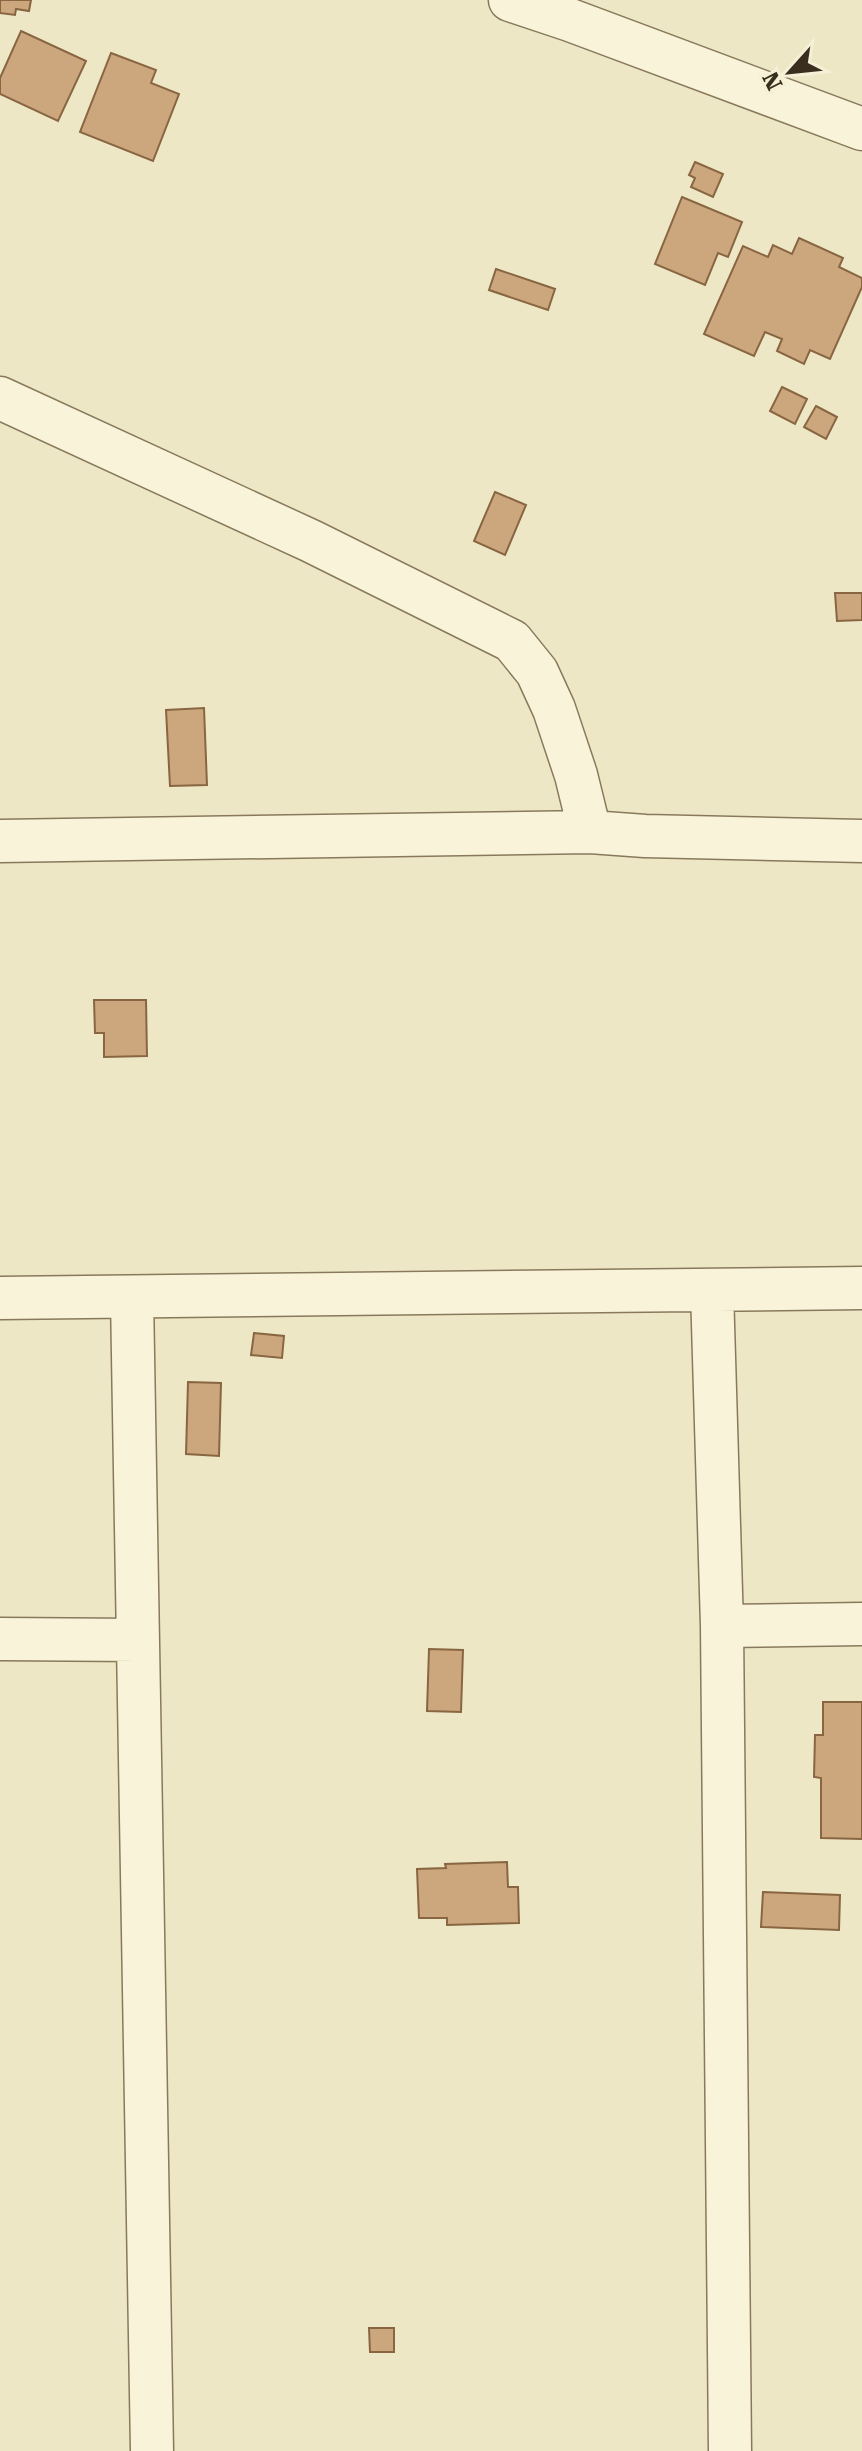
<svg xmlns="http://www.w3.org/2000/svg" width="862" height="2451" viewBox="0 0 862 2451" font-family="'Roboto Serif',serif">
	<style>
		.building { fill: #cca67c; stroke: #886642; stroke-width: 2 }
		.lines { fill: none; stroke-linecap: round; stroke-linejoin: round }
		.street-casing { stroke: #89795c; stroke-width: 45 }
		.street { stroke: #f9f3d9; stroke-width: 42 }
	</style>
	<rect width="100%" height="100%" fill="#eee7c6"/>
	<!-- building -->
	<path class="building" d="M0,0H31L29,11L16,9L15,15L0,13Z
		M21,31L86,61L58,121L0,94V78Z
		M111,53L156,70L151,83L179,94L153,161L80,132Z
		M695,162L723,174L713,197L691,187L695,178L689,175Z
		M682,197L742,222L728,257L718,253L705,285L655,264Z
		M799,238L843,258L839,267L862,278V287L830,359L810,350L804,364L777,351L782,339L765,332L754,356L704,334L743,246L768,257L773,245L792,254Z
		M496,269L555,289L548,310L489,290Z
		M782,387L807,399L795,424L770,411Z
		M816,406L837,417L826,439L804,427Z
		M495,492L526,505L505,555L474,541Z
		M835,593H862V620L837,621Z
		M204,708L207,785L170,786L166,710Z
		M94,1000H146L147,1056L104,1057V1033H95Z
		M254,1333L284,1336L282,1358L251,1355Z
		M188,1382L221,1383L219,1456L186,1454Z
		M429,1649L463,1650L461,1712L427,1711Z
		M823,1702H862V1839L821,1838V1778L814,1777L815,1735H823Z
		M507,1862L508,1887H518L519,1923L447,1925V1918H419L417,1869L446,1868L445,1864Z
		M763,1892L840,1895L839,1930L761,1927Z
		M369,2328H394V2352H370Z"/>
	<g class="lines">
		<!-- street casing -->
		<g class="street-casing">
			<path id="street" d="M510,0L570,20L862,129
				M0,398L311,541L512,641L537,672L554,709L576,775L590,832
				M0,841L590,832L645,836L862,841
				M712,1290L722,1626L730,2451
				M132,1297L152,2451
				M0,1298L862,1288
				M722,1626L862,1624
				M0,1639L138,1640"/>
		</g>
		<!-- street -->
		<use href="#street" class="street"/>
	</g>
	<!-- north arrow -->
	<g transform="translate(790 72) rotate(243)" stroke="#f5f0d6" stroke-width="6" paint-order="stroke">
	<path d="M0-6L14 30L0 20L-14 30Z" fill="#3a2f1f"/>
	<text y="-12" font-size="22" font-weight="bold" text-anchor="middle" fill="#3a2f1f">N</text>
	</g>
</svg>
